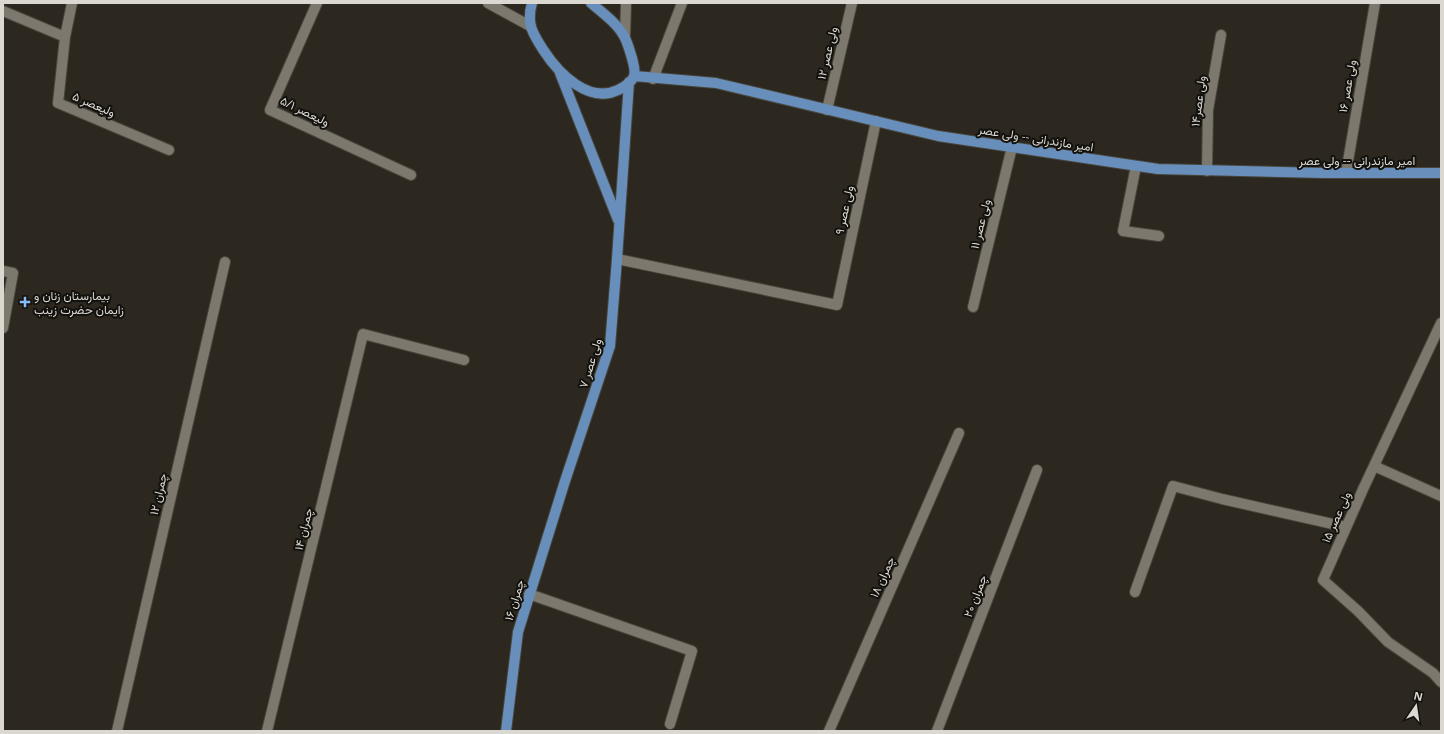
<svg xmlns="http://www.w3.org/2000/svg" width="1444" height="734" viewBox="0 0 1444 734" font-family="'Open Sans',Vazirmatn,sans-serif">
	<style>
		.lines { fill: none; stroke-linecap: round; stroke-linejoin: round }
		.minor-casing { stroke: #48453d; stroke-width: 12 }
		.major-casing { stroke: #48453d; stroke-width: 12 }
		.minor { stroke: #7d786d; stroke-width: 10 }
		.major { stroke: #688fbc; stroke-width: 10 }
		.poi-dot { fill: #87bbfb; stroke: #13110d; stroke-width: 1.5 }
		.labels { text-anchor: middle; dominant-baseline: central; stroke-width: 4; stroke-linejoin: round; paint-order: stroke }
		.street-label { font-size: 12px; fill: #dbd8d2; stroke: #13110d }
		.poi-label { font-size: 12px; fill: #dbd8d2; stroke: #13110d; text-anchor: start }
	</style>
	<rect width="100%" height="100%" fill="#2c281f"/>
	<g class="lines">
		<!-- minor casing -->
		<g class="minor-casing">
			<path id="minor" d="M72,3L65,37L58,103L169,150
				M317,3L270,110L411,175
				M488,3L530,26
				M3,11L65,37
				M625,37L626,3
				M653,79L682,3
				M827,110L852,3
				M1136,166L1123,231L1159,236
				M1207,171L1208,110L1221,35
				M1346,173L1375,3
				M617,259L837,305L876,121
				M3,271L13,273L3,328
				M973,307L1012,147
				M1441,323L1364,487L1323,580L1358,611L1388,642L1433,673L1441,682
				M1374,466L1441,496
				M1135,592L1173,486L1222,499L1346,527
				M529,594L692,651L670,724
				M117,731L225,262
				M267,731L363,334L464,360
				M829,731L959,433
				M937,731L1037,470"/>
		</g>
		<!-- major casing -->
		<g class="major-casing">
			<path id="major" d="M532,3C526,24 533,34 544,51C559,74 589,104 618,90C623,88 632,82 634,76C636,71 633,63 632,58C630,52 628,44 625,38C618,24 603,13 591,3
				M560,73L618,220
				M634,76L716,83L938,136L1158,169L1324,173H1441
				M506,731L518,632L565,481L610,346L617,259L629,82"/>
		</g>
		<!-- minor -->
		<use href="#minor" class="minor"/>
		<!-- major -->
		<use href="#major" class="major"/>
	</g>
	<!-- markers -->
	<path class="poi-dot" d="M23 296h4v4h4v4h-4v4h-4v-4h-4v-4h4z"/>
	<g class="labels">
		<!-- street labels -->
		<g class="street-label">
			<text transform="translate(827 53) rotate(-77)">ولی عصر ۱۲</text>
			<text transform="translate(1347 86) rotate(-80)">ولی عصر ۱۶</text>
			<text transform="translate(1198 101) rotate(-83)">ولی عصر۱۴</text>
			<text transform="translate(94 104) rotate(23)">ولیعصر ۵</text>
			<text transform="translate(305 111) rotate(26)">ولیعصر ۵/۱</text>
			<text transform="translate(1036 138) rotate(9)">امیر مازندرانی -- ولی عصر</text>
			<text x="1357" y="160">امیر مازندرانی -- ولی عصر</text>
			<text transform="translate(844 210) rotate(-78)">ولی عصر ۹</text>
			<text transform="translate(980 224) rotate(-76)">ولی عصر ۱۱</text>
			<text transform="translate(590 363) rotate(-73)">ولی عصر ۷</text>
			<text transform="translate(158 494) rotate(-77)">چمران ۱۲</text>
			<text transform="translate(1336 517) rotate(-66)">ولی عصر ۱۵</text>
			<text transform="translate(303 529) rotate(-76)">چمران ۱۴</text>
			<text transform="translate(882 577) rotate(-66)">چمران ۱۸</text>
			<text transform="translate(975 596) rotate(-69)">چمران ۲۰</text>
			<text transform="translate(514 600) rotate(-73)">چمران ۱۶</text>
		</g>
		<!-- poi labels -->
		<g class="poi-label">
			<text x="34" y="295">بیمارستان زنان و<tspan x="34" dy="14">زایمان حضرت زینب</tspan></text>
		</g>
	</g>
	<!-- border -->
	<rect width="1444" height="734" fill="none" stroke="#dbd8d2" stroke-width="8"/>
	<!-- north arrow -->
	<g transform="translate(1416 706) rotate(13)" stroke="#13110d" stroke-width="3" paint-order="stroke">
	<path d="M0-3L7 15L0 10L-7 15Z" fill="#dbd8d2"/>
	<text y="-6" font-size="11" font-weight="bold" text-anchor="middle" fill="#dbd8d2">N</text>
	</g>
</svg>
